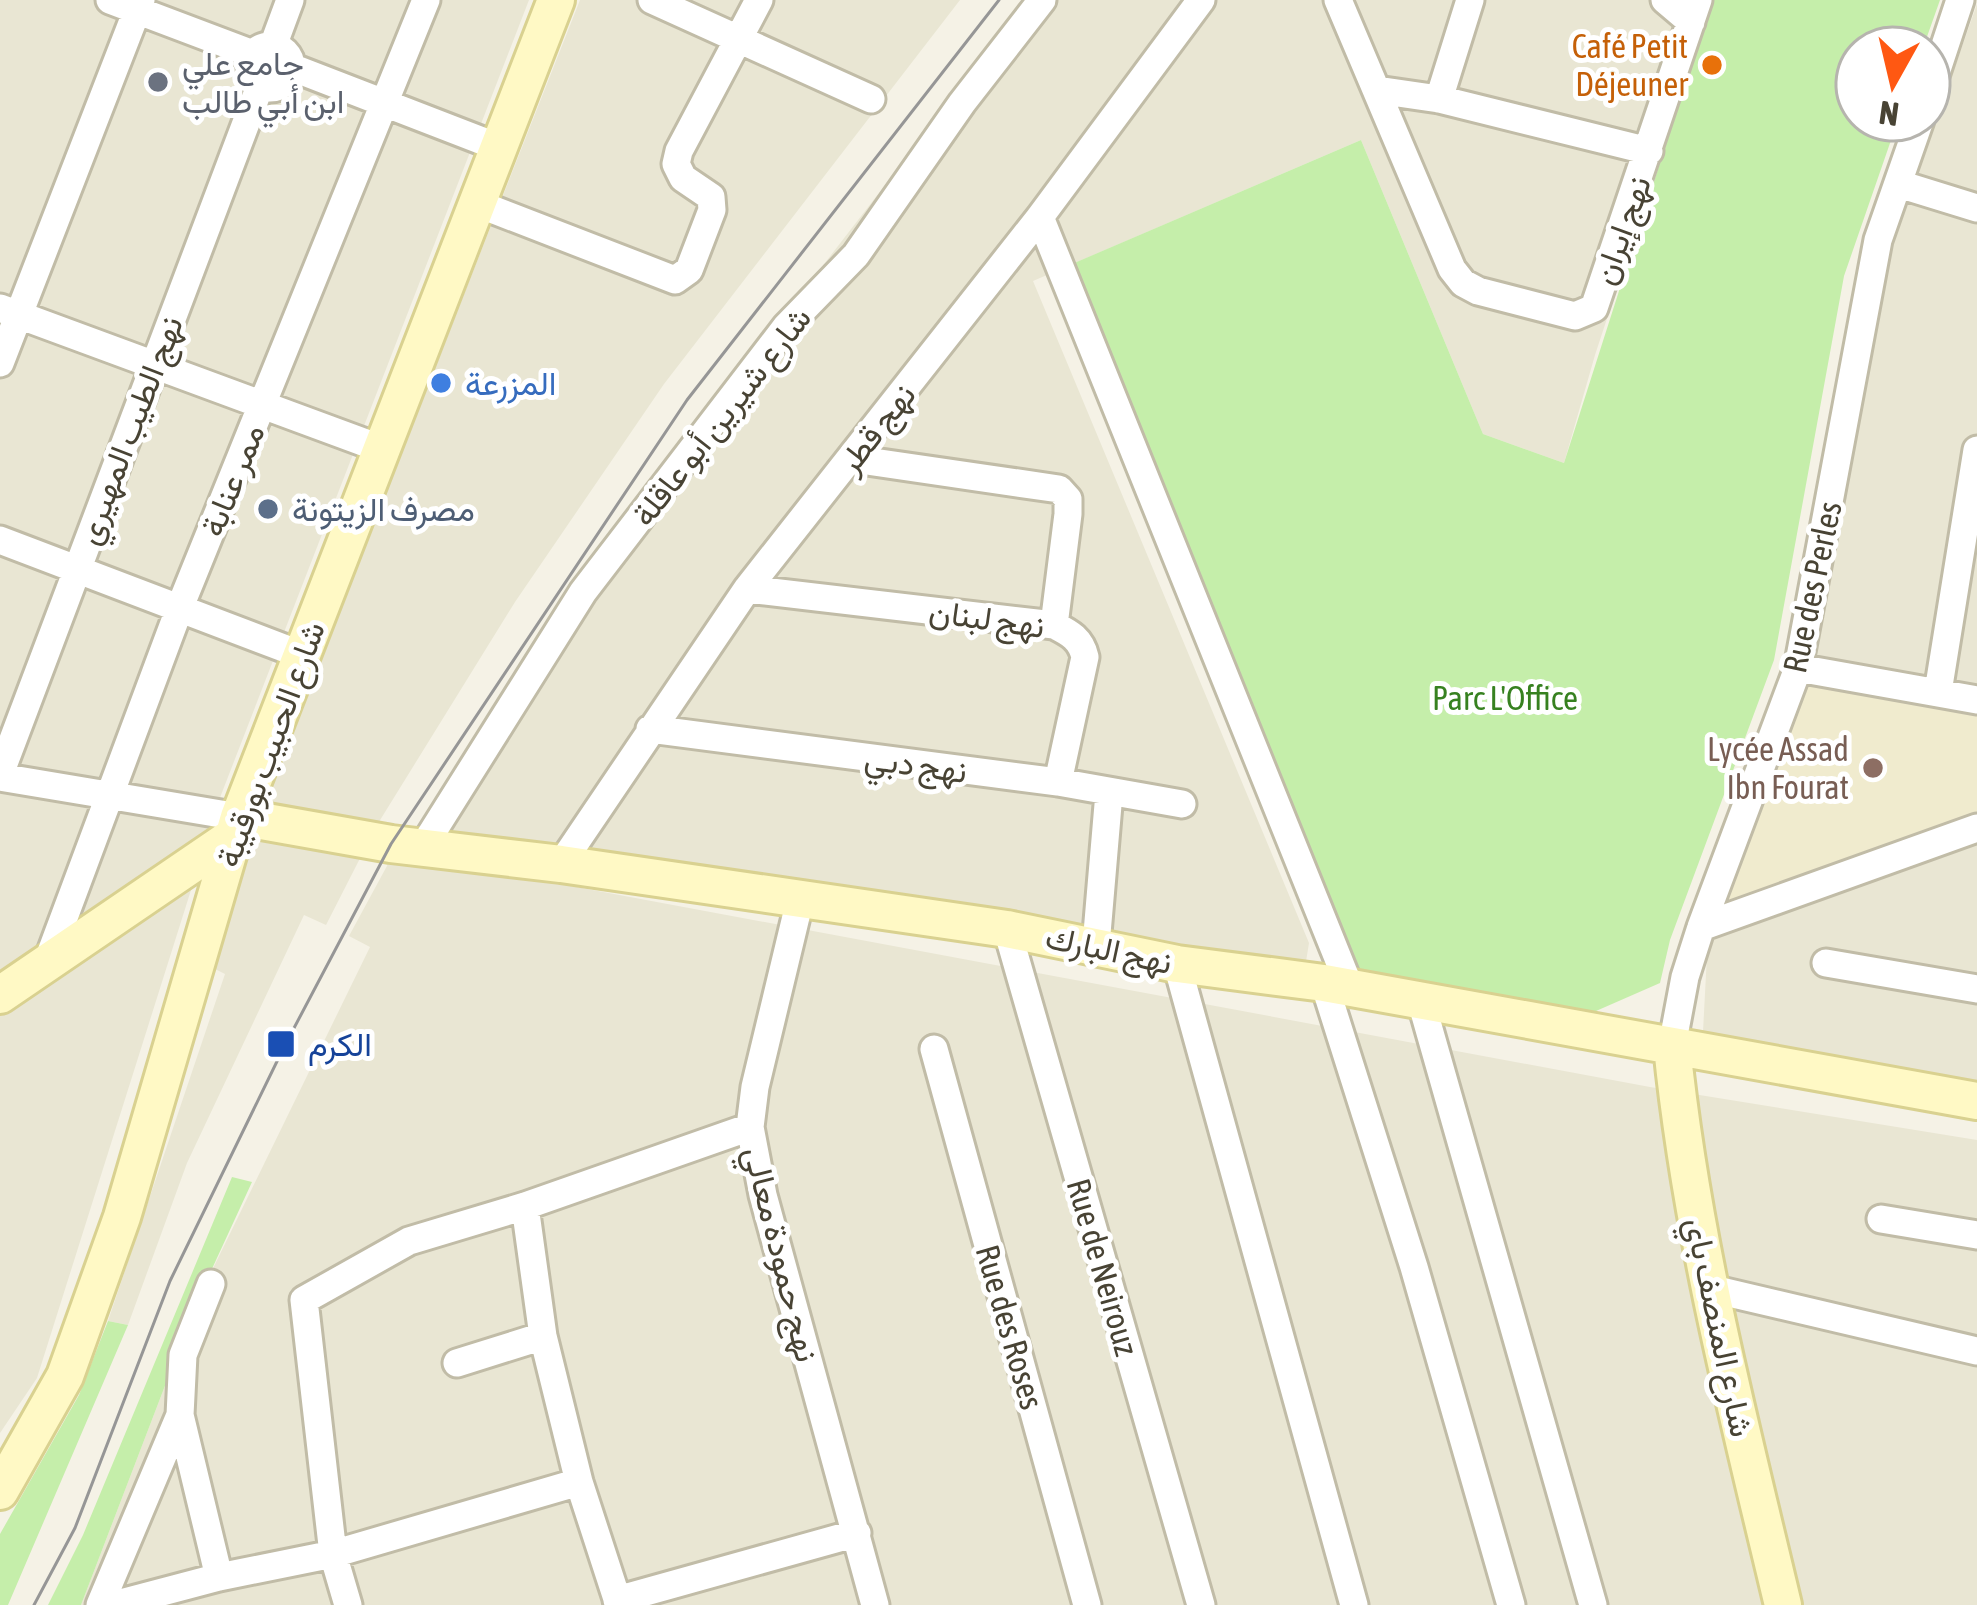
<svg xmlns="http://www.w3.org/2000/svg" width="1977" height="1605" viewBox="0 0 1977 1605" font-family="'Asap Condensed',Vazirmatn,sans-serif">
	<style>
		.residential { fill: #e9e6d3 }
		.education { fill: #f0ebce }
		.green { fill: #c5eeaa }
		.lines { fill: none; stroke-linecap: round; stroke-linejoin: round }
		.street-casing { stroke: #c1bca7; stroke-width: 33 }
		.secondary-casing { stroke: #d9d190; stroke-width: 42 }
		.street { stroke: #fff; stroke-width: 27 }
		.secondary { stroke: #fff9c5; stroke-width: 36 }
		.tram { stroke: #969696; stroke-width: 3 }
		.food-dot { fill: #e8710a; stroke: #fff; stroke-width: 4.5 }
		.worship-dot { fill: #6b7280; stroke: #fff; stroke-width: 4.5 }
		.shop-dot { fill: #3f7fe0; stroke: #fff; stroke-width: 4.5 }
		.service-dot { fill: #5c6f8a; stroke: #fff; stroke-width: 4.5 }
		.education-dot { fill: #8d6e63; stroke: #fff; stroke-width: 4.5 }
		.transit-dot { fill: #1a4fb4; stroke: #fff; stroke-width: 4.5 }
		.labels { text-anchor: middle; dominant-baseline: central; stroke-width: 10; stroke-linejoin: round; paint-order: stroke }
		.food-label { font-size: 33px; fill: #c56008; stroke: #fff; text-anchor: end }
		.worship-label { font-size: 33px; fill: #5b616d; stroke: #fff; text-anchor: start }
		.street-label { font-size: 33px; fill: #484334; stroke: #fff }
		.shop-label { font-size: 33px; fill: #366cbe; stroke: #fff; text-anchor: start }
		.service-label { font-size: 33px; fill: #4e5e75; stroke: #fff; text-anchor: start }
		.park-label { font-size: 33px; fill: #378120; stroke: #fff }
		.education-label { font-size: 33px; fill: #785e54; stroke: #fff; text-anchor: end }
		.transit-label { font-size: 33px; fill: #164399; stroke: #fff; text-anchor: start }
	</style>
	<rect width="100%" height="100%" fill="#f5f2e6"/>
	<!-- residential -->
	<path class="residential" d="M0,0H529L221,795L37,1378L0,1433Z
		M580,0H960L664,384L515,602L377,825L326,925L304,915L187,1163L128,1325L108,1321L225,974L209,966L249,840Z
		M1028,0H1712L1595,355L1564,463L1483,434L1361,140L1033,281L1309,943L1304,974L423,828L709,413Z
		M1977,4V1104L1702,1051L1707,955L1798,682L1878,286Z
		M394,853L1650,1087L1977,1140V1605H81L199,1297L370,947L349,936Z"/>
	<!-- education -->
	<path class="education" d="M1798,682L1977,714V821L1720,916Z"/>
	<!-- green -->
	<path class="green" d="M1712,0H1940L1923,48H1857V120H1898L1844,276L1774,660L1670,940L1660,983L1580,1018L1360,978L1065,267L1361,140L1483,434L1564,463Z
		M232,1177L252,1182L199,1297L81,1605H48L83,1535Z
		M108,1321L128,1325L8,1605H0V1534L79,1395Z"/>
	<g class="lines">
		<!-- street casing -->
		<g class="street-casing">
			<path id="street" d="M110,0L253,54
				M652,0L871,99
				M1338,0L1452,269L1463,283L1478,291L1575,316L1594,308L1698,0
				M1665,0L1691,22
				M249 67a21 21 0 1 1 42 0a21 21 0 1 1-42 0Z
				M273,46L290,0
				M291,67L498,147
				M1377,90L1439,99L1649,151
				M1929,94L1960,0
				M1439,99L1470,0
				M1899,184L1977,208
				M476,203L675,280L689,270L712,210L711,197L683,178L676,164L679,151L759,0
				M1040,217L1350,988
				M0,308L382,449
				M0,363L141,0
				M853,459L1059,489L1068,499V514L1054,625
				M0,540L302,655
				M747,589L1054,625C1070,633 1081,639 1085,657L1058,782
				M1798,668L1977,700
				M1938,692L1977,450
				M650,729L1058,782L1182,804
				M0,774L260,86
				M0,777L239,817
				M423,847L583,592L786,327L856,255L962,103L1042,0
				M561,864L747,589L1040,217L1201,0
				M800,900L755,1087L750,1127L763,1195L875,1605
				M1701,927L1977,828
				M1007,929L1201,1605
				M1096,945L1109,793
				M47,963L180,607L426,0
				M1826,963L1977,989
				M1177,964L1354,1605
				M1324,983L1414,1267L1511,1605
				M1421,1001L1593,1605
				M1672,1046L1685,977L1701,927L1798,668L1878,240L1920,120
				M934,1049L1087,1605
				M525,1206L543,1336L579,1482L619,1605
				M1881,1219L1977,1235
				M1708,1288L1977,1351
				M457,1363L543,1336
				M180,1415L219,1577
				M617,1600L857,1533
				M100,1605L180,1415L183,1355L211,1284
				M113,1605L219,1577L333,1554L304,1300L409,1241L525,1206L750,1127
				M348,1605L333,1554L579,1482"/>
		</g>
		<!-- secondary casing -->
		<g class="secondary-casing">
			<path id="secondary" d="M239,817L391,844L561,864L1007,929L1177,964L1324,983L1977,1101
				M0,995L232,837
				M1672,1046C1691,1236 1739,1420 1783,1605
				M0,1491L65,1376L122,1217L239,817L556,0"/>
		</g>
		<!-- street -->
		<use href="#street" class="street"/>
		<!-- secondary -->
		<use href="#secondary" class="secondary"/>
		<!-- tram -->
		<path class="tram" d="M34,1605L75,1528L170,1281L284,1047L391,844L687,400L999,0"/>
	</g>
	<!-- markers -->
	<circle class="food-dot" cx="1712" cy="65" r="12"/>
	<circle class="worship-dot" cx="158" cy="82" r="12"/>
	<circle class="shop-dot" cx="441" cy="383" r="12"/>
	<circle class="service-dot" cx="268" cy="509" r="12"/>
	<circle class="education-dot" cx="1873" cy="768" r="12"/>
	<rect class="transit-dot" x="266" y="1029" width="30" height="30" rx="6"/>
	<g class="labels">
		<!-- food labels -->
		<g class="food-label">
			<text x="1688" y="46">Café Petit<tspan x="1688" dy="38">Déjeuner</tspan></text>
		</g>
		<!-- worship labels -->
		<g class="worship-label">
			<text x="182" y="63">جامع علي<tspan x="182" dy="38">ابن أبي طالب</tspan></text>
		</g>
		<!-- street labels -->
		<g class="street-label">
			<text transform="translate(1621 230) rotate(-70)">نهج إيران</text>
			<text transform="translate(721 416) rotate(-52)">شارع شيرين أبو عاقلة</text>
			<text transform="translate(876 428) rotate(-52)">نهج قطر</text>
			<text transform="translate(129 430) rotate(-69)">نهج الطيب المهيري</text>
			<text transform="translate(232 480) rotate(-68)">ممر عنابة</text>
			<text transform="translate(1812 587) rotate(-78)">Rue des Perles</text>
			<text transform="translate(987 618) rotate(8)">نهج لبنان</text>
			<text transform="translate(270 744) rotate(-70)">شارع الحبيب بورقيبة</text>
			<text transform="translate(916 764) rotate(8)">نهج دبي</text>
			<text transform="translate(1109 949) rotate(12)">نهج البارك</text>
			<text transform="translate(782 1254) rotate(76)">نهج حمودة معالي</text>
			<text transform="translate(1103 1267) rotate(74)">Rue de Neirouz</text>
			<text transform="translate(1010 1327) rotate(74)">Rue des Roses</text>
			<text transform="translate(1720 1327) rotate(78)">شارع المنصف باي</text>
		</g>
		<!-- shop labels -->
		<g class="shop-label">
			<text x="465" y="383">المزرعة</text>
		</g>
		<!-- service labels -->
		<g class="service-label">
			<text x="292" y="509">مصرف الزيتونة</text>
		</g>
		<!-- park labels -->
		<g class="park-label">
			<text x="1505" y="698">Parc L'Office</text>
		</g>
		<!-- education labels -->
		<g class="education-label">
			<text x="1849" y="749">Lycée Assad<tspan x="1849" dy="38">Ibn Fourat</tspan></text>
		</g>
		<!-- transit labels -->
		<g class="transit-label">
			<text x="308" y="1044">الكرم</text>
		</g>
	</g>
	<!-- north arrow -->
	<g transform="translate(1893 84) rotate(188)"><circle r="57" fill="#ffffff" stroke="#b6b4ae" stroke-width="3"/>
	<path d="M0-9L21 45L0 30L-21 45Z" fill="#ff5812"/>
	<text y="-18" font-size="33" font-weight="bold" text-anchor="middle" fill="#484334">N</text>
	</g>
</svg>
